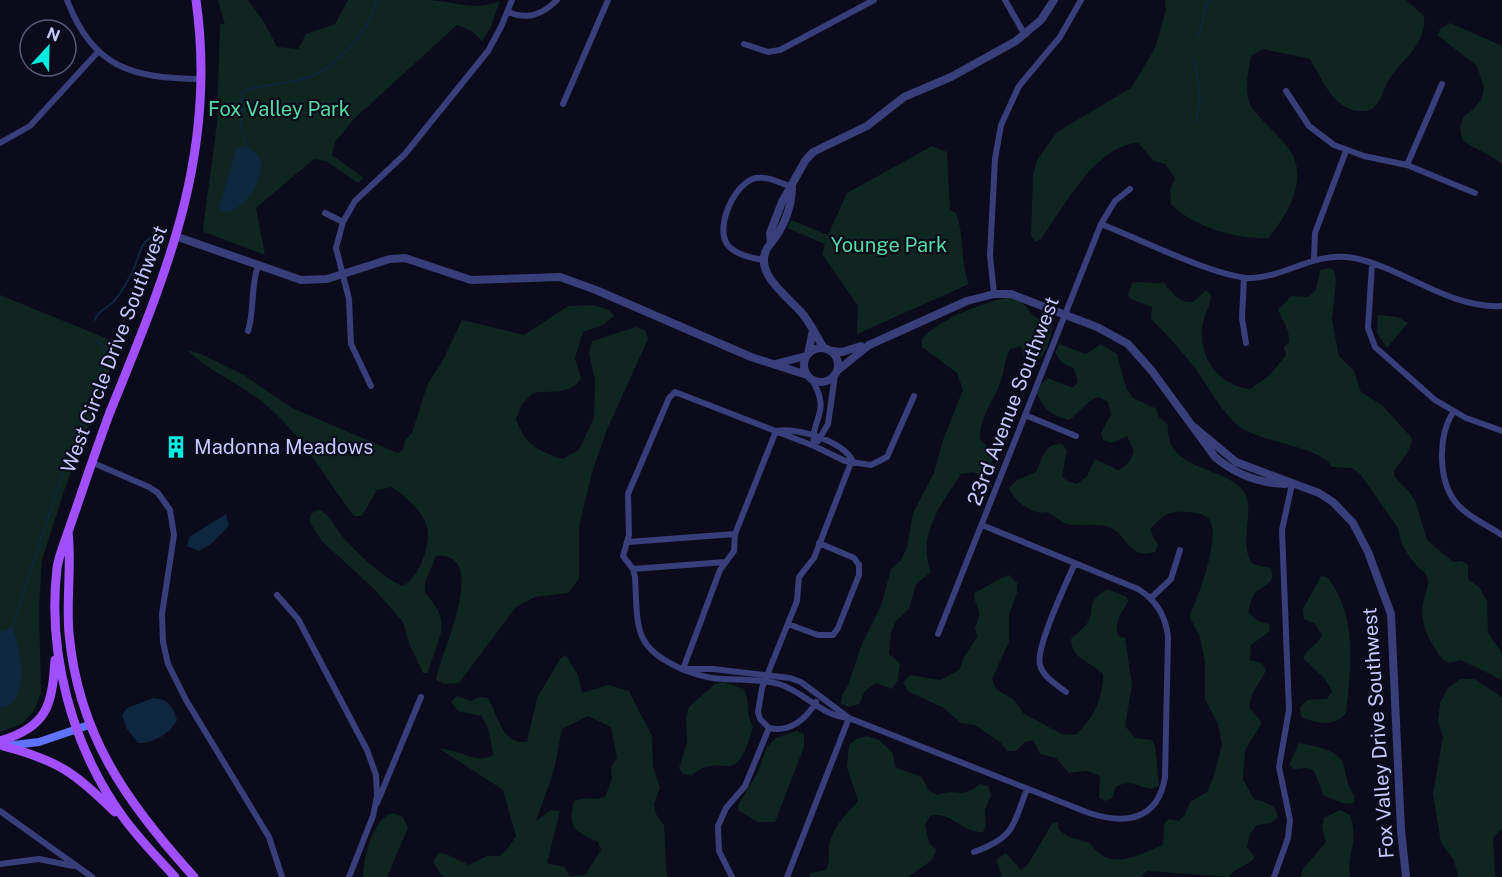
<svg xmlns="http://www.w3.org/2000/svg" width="1502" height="877" viewBox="0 0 1502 877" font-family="'Public Sans',sans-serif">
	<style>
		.green { fill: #0e2520; fill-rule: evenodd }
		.water { fill: #0c273e }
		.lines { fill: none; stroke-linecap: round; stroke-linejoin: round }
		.stream { stroke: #0c273e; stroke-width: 2 }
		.minor { stroke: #373e79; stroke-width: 6 }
		.tertiary { stroke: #373e79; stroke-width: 8 }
		.secondary { stroke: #5f73fc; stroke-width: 8 }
		.primary { stroke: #a14ffc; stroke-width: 9 }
		.labels { text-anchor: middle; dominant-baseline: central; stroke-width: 4.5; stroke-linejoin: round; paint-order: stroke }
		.park-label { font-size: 20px; fill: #55dba5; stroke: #0b0b1b }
		.street-label { font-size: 20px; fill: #c6c8fe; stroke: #0b0b1b }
		.poi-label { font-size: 20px; fill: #c6c8fe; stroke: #0b0b1b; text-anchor: start }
	</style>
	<rect width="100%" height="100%" fill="#0b0b1b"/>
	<!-- green -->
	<path class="green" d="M218,0H248L264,22L277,47L298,49L306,34L335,24L348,0C375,0 402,0 428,0C457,1 471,12 500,1L490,29L482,41L472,31L457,25L355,118L335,142L332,155L364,178L358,183L326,161L314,159L256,208L265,255L204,232L203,229L217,123L220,23L225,25Z
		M1165,0H1406L1424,16C1427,43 1404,58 1390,78C1384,86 1382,100 1375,106C1370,112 1365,111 1358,111C1333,108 1322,79 1310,59L1263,49L1251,56C1249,71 1243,91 1251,106C1256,115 1278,135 1285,144C1312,173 1290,213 1268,238C1238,240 1191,226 1171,204L1170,190L1175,178L1165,164L1154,161L1138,143C1095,145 1064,208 1041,239L1035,242L1031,235L1033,176L1037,160L1057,132L1131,88L1155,48L1166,10Z
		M1450,23L1502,46V175V164C1489,153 1475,150 1462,140L1460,127L1464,116L1474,109L1482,98L1484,88L1477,66L1437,35L1441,28Z
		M932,146L947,152L950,210L956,213C965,236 960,263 969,284L857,334L858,306L822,254L825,244L787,228L791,220L828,235L847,193Z
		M1329,268L1334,270L1336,280L1332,320L1339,356L1354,371L1361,392L1382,405L1412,438C1411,452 1401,460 1394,471L1395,477L1411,494L1416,503L1427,540L1453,562L1462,561L1468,565V579L1480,588L1487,601L1488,633L1502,653V680L1461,660C1446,665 1444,663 1436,650C1428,638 1423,627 1422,611C1421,600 1432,585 1426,575C1424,571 1419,569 1416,565C1407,555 1399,541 1398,528L1360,474L1352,468L1332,467C1320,446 1262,443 1240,427C1221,412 1209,387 1195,368C1181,351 1167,334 1151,319L1152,307L1131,299L1128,295L1132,283C1143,280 1152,285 1163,282C1173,292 1177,303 1193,302L1206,290L1211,294C1211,307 1202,317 1202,330C1200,360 1220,386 1250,389L1270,375L1286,355L1284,347L1289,342L1288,331L1278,310L1291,296L1308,297L1316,290L1320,270Z
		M0,295L120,344L65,488L42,560L39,607L41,693L34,711L22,724L0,732Z
		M1010,297C1023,301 1025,306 1033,315C1039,321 1047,320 1052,329C1049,341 1047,356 1035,362L1024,359L1021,346L1010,349C1004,360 1005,370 1001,381C993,403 980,415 980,439L988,448L993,460L989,470L981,475L973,472L961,474C942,504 916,534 931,572L916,584L909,609L896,621L891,632L889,654L900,663L898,680L892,689L876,683L865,691L859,704L849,707L841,704L842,695L848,685L862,644L881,606L891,569L900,561L907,548L913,513L934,473L943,440L963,390L957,373L922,347V338C948,315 977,305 1010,297Z
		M594,305L609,310L614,316L603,325L583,332L575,358L581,378C572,396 549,390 533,393L522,404L516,419C526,446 536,449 562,459L579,450L594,418L595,380L589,353L592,341L636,327L645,330L648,339L606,432L592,473L579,527V579L568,593L535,597L516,607L459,683L445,684L436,680C439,656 492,551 436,556L425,583V593C455,625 437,637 428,673H423L409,643L403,622L374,589L322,541L309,521L311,514L318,509C331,515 334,527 343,537C359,555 381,576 402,586C419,580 433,541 426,524C420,508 405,497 392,487L377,490L362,516H354C325,478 303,436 266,405C241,384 209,372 187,350L201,354L244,375L292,408L398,453L403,450L405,440L412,433L428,383L442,362L462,320L524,335L568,306Z
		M1378,315L1398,317L1408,323L1387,348L1377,333Z
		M1059,344L1086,354L1101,344L1117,354L1126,388L1133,398L1157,409L1158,416L1168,425C1165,468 1216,466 1239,486C1261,505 1235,541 1253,564L1271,568C1277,587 1260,584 1253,596C1251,600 1250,607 1248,612L1258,621L1269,624L1270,631L1251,645L1250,660L1262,663L1266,671L1252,694L1249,707L1262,723L1245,750L1244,765L1243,779L1254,799C1265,802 1276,804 1278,817L1271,823L1257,825L1250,834L1247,847L1255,857C1248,867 1236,866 1229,877L1147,871L1141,877H1002L996,860L1006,853L1021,870L1027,866L1053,822L1058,823L1059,830L1069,837L1090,843C1110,873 1137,855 1163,845L1164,824L1168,819L1179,821L1185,814L1190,802L1207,792L1214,776L1222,745L1218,724L1205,699V663L1200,637L1189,616C1198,599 1223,532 1208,518C1203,513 1192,512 1186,512C1169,510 1160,517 1150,530L1158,545L1155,552C1130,560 1128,538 1113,529C1100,521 1081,528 1067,524C1061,522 1053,515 1047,512C1033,516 1015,502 1009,488L1017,480L1036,472C1043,458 1044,443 1062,444L1067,450L1062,477L1069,482L1077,484L1087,476L1095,459L1118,470C1127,466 1131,461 1134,451L1127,436L1112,443L1103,440L1101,433L1111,414L1108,402L1098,397C1085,402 1080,412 1069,420C1052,415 1045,411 1037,394L1041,384L1048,378L1073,388L1078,382L1074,369L1061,362L1055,352Z
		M1009,575L1017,583V593L1009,614V642L992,679L996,689L1014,700L1024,714L1062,734L1075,735C1094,719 1103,698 1103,674C1090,661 1072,660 1071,639C1075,634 1082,630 1086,625C1097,610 1083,604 1107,589L1127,597L1128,602C1121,613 1114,623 1118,636L1125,638L1132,685L1125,726L1135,738L1152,740L1155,746L1159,786L1151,789C1136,786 1130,779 1116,787L1112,798L1105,801L1099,797L1100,776L1087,771L1069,773L1056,758L1040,754L1033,740L1025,742L1016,751H1007L1001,743L975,725L961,723L944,708L909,692L903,683L910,675L940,680L959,670L964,657L977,637L975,627C985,609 974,608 974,593C987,587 996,579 1009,575Z
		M1321,576L1327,577C1358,615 1351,668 1346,713C1334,728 1317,723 1301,717L1300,707L1307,700L1327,699L1332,691L1325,679L1303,658C1308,647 1318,645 1322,635L1315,624L1304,619L1303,609Z
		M566,655L578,675L582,693L608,685L629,691L652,736L653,767L660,787L654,804L656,814L664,825L667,877H443L433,862L438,853L446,854L469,865L487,856H499L506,851L516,836L503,790L440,749C457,748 477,765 493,755L489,731L482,716L458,711L451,702L457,696L471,701L480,697L488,698C499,717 501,744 527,742L537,698L560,659ZM588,716L611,727L617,758L611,767L612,779L605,797C593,801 587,796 574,801C567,829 575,831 598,842L601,850L585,875L570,876L564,867L547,863L560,811L551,810L536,821L554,770L562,729Z
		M1460,679H1474L1502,697V828L1493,838L1495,877H1458L1454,860L1441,843L1433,794L1443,737L1438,721L1440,703L1448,688Z
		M723,682L744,689C751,702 745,714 753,726C735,795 723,747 691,776L683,774L679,768L687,743L686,717L689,707L715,684Z
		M797,731L804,734V747L775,822H758L739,811L738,805L757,774L767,747L776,738Z
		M867,736L879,740L893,753L895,767L922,777L929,791L938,795C959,787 960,801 980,784L988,786L991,795L985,810L986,826L983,832C963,834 951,810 930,816L925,825L929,843L936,850L932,860L908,877H809L811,873L826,870C830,862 828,855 829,846C832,828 846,814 858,801L847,767L849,745L856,739Z
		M1299,743C1311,745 1335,749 1342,761C1348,774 1344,781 1355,797L1354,803L1346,804L1324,796L1314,771L1306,768L1294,769L1289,765Z
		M1340,810L1350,815C1360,842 1346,853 1350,877H1301L1303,869L1326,842L1322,827L1324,818Z
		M393,813L403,817L408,828L387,877H363C364,858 372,818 393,813Z"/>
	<!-- water -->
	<path class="water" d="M247,146C250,149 256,152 258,155C271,172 242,219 220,211L219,207L237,147Z
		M226,514L229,526L211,544L199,551L187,546L189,537Z
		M12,628C21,646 32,706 0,708V631Z
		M153,698C168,699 173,706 177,720C171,733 153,744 138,743L127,729L122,715L127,708Z"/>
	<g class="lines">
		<!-- stream -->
		<path class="stream" d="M1199,36L1206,6L1210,0
			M1195,61L1200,100L1196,121
			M247,146L241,127V93L248,89C267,84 288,84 307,78C339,66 369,32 377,0
			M95,320C98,311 104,310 111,304C119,297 127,282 132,273C140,258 137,244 155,235
			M76,439L106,354L97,340
			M12,628L64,468"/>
		<!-- minor -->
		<path class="minor" d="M67,0C93,69 133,78 201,79
			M1005,0L1025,35
			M508,12C528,20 542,15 557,0
			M744,44L768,52L780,50L874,0
			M1286,91L1309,126L1334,145L1364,156L1407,165L1475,193
			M563,104L608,0
			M0,143L30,126L97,53
			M1407,165L1442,84
			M325,213L343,222
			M1101,224C1135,237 1219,279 1252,278C1289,276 1314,251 1354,258C1404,268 1449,309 1502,306
			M1314,259L1315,233L1346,151
			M764,260C752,258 735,255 727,244C715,226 735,182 756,178C768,176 780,183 792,187
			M1372,264L1368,328L1375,347L1435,400L1466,418L1502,431
			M1244,278L1242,318L1246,343
			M994,294L990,255L995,159L1001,125L1019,86L1060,37L1081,0
			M248,331C255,309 250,288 258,266
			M811,378C833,414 810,417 814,446
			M371,386L351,344L349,299L336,248L343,222L355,201L405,154L488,51L501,27L512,0
			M1453,412C1437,438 1437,487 1462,509C1474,520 1489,526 1502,535
			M1025,415L1076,436
			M776,431C797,427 842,441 852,460
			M818,441L828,424L835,375
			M91,462L149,487L158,493L170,510L174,535L162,614L163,642L168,664L186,700L269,837L282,877
			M628,542L735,534
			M633,569L725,562
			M277,595L298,619L367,750L376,775L377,796L373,816L349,877
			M1151,598L1171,579L1180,550
			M788,624L818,635H833L838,628L859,575V565L854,558L819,543
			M938,634L1101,224L1115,201L1130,189
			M683,669H713L790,678L801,682L849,718L1089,813C1126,825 1158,820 1165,777L1168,637C1166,617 1156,600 1138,589L982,525
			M683,669L720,570L734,551L735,534L776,431
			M1066,692C1057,685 1043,677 1040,665C1035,648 1067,582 1075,563
			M816,702C806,719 790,733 769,728L760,719L758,712L762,688L797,601L799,577L814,558L852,460
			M849,718C821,716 805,692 779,684C761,679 743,680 724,679C709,679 697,675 684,670C632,648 638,628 635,577L633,569L623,556L629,535L628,494L669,398L675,392L814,446L845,461L871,465L887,457L914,396
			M377,803L421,697
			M0,811L92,877
			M974,852C1015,837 1012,827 1027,789
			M0,864L39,859L73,866
			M732,877L719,851L718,826L726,808L745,786L769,728
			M787,877L849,718
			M1274,877L1288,838L1290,820L1279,767L1289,710L1282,530L1292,484"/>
		<!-- tertiary -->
		<path class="tertiary" d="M792,188C792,207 783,229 771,243C748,269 786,295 801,312C810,322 816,336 824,348
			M178,237L301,280L327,279L390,259L405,258L471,280L560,277L596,290L751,357L807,375
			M771,243L770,233L782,202L805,161L813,152L867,126L904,97L951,77L1016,41L1041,20L1054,0
			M804 365a17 17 0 1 1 34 0a17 17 0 1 1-34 0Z
			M832,351L842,352L861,346
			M808,354L813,330
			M775,364L806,356
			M837,371L869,345L967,301L994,294H1011L1097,327L1128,344L1152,371L1215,457C1235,474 1258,483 1285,484
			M1194,427L1236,462L1319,493L1333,502L1353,523L1368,552L1391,614L1401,830L1406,877"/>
		<!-- secondary -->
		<path class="secondary" d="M6,746L39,742L89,725"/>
		<!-- primary -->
		<path class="primary" d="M68,532C72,565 66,599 69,633C78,735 127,803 194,877
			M0,741C47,727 52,706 55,660
			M3,746C60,761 73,772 115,812
			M175,877C157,857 138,838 123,817C72,747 47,653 57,568C59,555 64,544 68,532C82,492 95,452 110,412C166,274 218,154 196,0"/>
	</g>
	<!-- icons -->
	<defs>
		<g id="building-bare" transform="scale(1.8)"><path d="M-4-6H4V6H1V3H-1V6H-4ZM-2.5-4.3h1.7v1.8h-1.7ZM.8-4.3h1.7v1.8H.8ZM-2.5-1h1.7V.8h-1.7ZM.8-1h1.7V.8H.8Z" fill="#04ecdf" stroke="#0b0b1b" stroke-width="2.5" paint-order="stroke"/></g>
	</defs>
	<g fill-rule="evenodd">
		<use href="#building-bare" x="176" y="447"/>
	</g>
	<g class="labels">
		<!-- park labels -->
		<g class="park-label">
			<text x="279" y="109">Fox Valley Park</text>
			<text x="889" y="245">Younge Park</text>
		</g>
		<!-- street labels -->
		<g class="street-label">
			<text transform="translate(114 349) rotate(-69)">West Circle Drive Southwest</text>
			<text transform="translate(1013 401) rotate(-69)">23rd Avenue Southwest</text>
			<text transform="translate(1378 733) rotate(-94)">Fox Valley Drive Southwest</text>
		</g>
		<!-- poi labels -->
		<g class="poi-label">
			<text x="194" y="447">Madonna Meadows</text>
		</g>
	</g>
	<!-- north arrow -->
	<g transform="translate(48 48) rotate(22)"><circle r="28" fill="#0b0b1b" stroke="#565776" stroke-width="1.5"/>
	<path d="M0-4.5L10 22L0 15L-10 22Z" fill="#04ecdf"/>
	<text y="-9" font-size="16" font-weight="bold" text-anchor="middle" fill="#c6c8fe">N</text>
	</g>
</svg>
